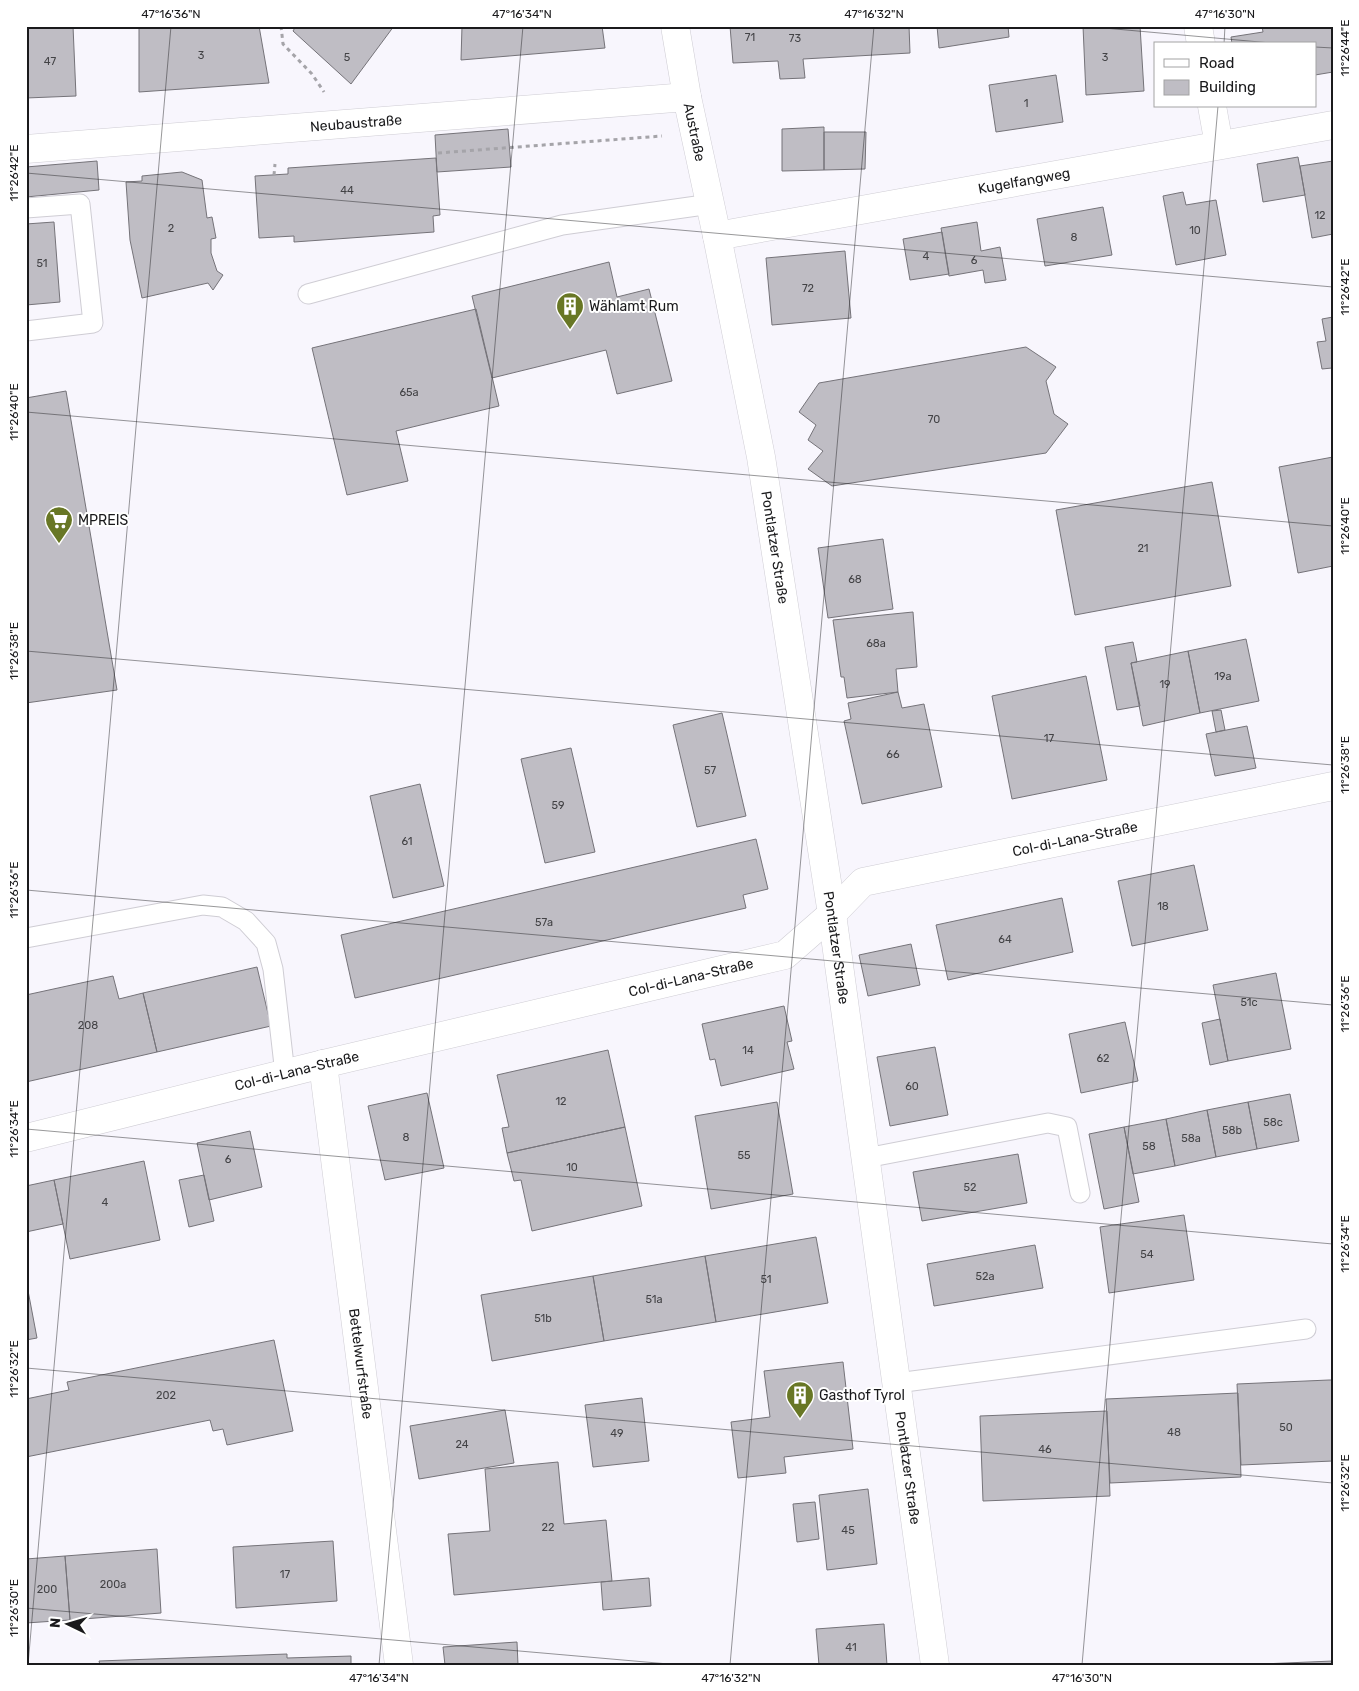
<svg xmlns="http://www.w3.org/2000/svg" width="1359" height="1691" viewBox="0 0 1359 1691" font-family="Rubik,sans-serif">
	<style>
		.building { fill: #bfbdc4; stroke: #757379 }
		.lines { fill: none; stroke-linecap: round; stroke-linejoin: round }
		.lane-casing { stroke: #cfcdd4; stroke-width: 21 }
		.street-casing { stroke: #cfcdd4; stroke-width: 29 }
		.path { stroke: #a5a4a9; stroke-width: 3; stroke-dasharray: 4 4; stroke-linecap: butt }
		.lane { stroke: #fff; stroke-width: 19 }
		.street { stroke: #fff; stroke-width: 28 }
		.ticks { fill: none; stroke: #1a1a1c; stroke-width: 1; stroke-opacity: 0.45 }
		.labels { text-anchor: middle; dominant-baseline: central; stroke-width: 4; stroke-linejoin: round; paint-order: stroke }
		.number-label { font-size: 11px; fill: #434346 }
		.street-label { font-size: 14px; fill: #1a1a1c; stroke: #fff }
		.poi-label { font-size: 14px; fill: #1a1a1c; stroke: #fff; text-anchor: start }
		.neatline { fill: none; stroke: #1a1a1c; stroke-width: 2 }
		.ticks-label { font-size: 12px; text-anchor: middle; fill: #1a1a1c }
	</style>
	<rect width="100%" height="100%" fill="#f8f6fd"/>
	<!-- building -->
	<path class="building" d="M26,26H73L76,96L26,98Z
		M139,26H259L269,83L139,92Z
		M296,26H394L351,84L293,31Z
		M462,26H602L605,48L461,60Z
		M730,26H909L910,53L803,59L805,78L780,79L778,61L733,63Z
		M937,26H1008L1009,37L939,48Z
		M1083,26H1140L1144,91L1086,95Z
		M1262,26H1333V72L1315,75V44H1232L1231,37L1263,32Z
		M1056,75L1063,122L996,132L989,85Z
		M824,127V170L782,171V129Z
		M508,129L511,167L437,172L435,135Z
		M824,132H866L865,169L824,170Z
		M1298,157L1305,195L1263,202L1257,164Z
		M436,158L440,215L433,216L434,232L294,242V236L259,238L255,176L288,174V168Z
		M97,161L99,190L26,197V167Z
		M1333,161V234L1312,238L1300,166Z
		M182,172L202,180L207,218L212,217L216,238L211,239V253L217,271L223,275L213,290L208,283L142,298L130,240L126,182L142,181V176Z
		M1183,192L1186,205L1216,200L1226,255L1176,265L1163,196Z
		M1103,207L1112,255L1045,266L1037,219Z
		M54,222L60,302L26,305V224Z
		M977,222L981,251L1000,247L1006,280L985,283L983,270L949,276L941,228Z
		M942,232L949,274L910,280L903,239Z
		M845,251L851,318L772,325L766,258Z
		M609,262L617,297L649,289L672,381L617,394L606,350L492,378L472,296Z
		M476,309L499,406L396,431L408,481L347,495L312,348Z
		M1333,317V374L1332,368L1322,369L1317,342L1326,341L1322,319Z
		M1026,347L1056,367L1046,381L1054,414L1068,424L1046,453L832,486L808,469L823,451L808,440L816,425L799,412L819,383Z
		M66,391L117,690L26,703V398Z
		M1333,457V566L1298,573L1279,467Z
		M1212,482L1231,586L1075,615L1056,510Z
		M883,539L893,609L828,618L818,548Z
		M913,612L917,667L896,669L898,692L847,698L844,677H841L833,620Z
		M1246,639L1259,701L1200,713L1188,651Z
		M1133,642L1137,662L1131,663L1140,706L1117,710L1105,647Z
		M1188,651L1200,713L1143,726L1131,663Z
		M1086,676L1107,780L1012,799L992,696Z
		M898,692L902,708L924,704L942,787L862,804L844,721L851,719L848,703Z
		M1221,710L1225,730L1216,732L1212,711Z
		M722,713L746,816L697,827L673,725Z
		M1247,726L1256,768L1215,776L1206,734Z
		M571,748L595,852L545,863L521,759Z
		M420,784L444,886L393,898L370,796Z
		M756,839L768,889L743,895L746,908L355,998L341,935Z
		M1194,865L1208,930L1132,946L1118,881Z
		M1062,898L1073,952L948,980L936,925Z
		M911,944L920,985L868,996L859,955Z
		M257,967L271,1026L157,1052L143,993Z
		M1276,973L1291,1049L1228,1061L1213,985Z
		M113,976L119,999L143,993L157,1052L26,1082V995Z
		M784,1006L792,1041L787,1042L794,1069L721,1086L715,1059L710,1060L702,1024Z
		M1220,1019L1228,1061L1210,1065L1202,1023Z
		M1125,1022L1138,1081L1081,1093L1069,1034Z
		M935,1047L948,1115L890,1126L877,1057Z
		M608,1050L625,1127L507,1153L502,1128L509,1127L497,1075Z
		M427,1093L444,1168L385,1180L368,1106Z
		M1290,1094L1299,1141L1257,1149L1248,1102Z
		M777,1102L793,1194L711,1209L695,1116Z
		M1248,1102L1257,1149L1216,1157L1207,1110Z
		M1207,1110L1216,1157L1175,1166L1166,1119Z
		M1166,1119L1175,1166L1133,1174L1124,1127Z
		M625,1127L642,1206L532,1231L521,1180L514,1181L507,1153Z
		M1124,1127L1139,1202L1104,1209L1089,1134Z
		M250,1131L262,1187L209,1200L197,1143Z
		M1018,1154L1027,1203L922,1221L913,1172Z
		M144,1161L160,1240L70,1259L54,1180Z
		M204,1175L214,1221L189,1227L179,1180Z
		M54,1180L63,1224L26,1232V1186Z
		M1184,1215L1194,1280L1109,1293L1100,1227Z
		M816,1237L828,1303L716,1322L705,1256Z
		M1035,1245L1043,1288L934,1306L927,1264Z
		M705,1256L716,1322L604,1341L593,1276Z
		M593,1276L604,1341L492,1361L481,1295Z
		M26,1280L37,1338L26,1340Z
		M274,1340L293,1431L227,1445L223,1429L213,1431L210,1420L26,1457V1399L69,1390L67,1382Z
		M843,1362L853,1449L784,1457L786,1473L738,1478L731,1422L770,1417L764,1371Z
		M1329,1380H1333V1461L1241,1465L1237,1384Z
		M1238,1393L1241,1477L1110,1483L1106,1399Z
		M642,1398L649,1461L593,1467L585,1405Z
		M505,1410L514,1463L419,1479L410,1426Z
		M1107,1411L1110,1496L983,1501L980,1416Z
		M558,1462L564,1524L606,1520L612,1581L454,1595L448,1534L490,1531L485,1469Z
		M868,1489L877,1564L827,1570L819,1495Z
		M815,1502L819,1539L797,1542L793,1504Z
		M333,1541L337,1601L236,1608L233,1547Z
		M157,1549L161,1613L70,1620L65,1556Z
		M65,1556L70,1620L26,1623V1559Z
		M649,1578L651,1606L603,1610L601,1582Z
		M884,1624L887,1665H819L816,1629Z
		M517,1642L518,1665H445L443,1647Z
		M287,1654V1658L351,1656V1665H100L99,1661Z
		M1333,1661V1665H1238Z"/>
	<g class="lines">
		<!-- lane casing -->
		<g class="lane-casing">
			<path id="lane" d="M26,208L80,204L93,323L26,331
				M308,294L562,225L711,204
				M26,938L203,905L222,907L246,921L266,943L273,969L285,1074
				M866,1158L1048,1123L1067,1127L1080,1193
				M897,1383L1306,1329"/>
		</g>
		<!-- street casing -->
		<g class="street-casing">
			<g id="street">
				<path id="s1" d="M675,26L687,97L717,236L761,457L832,914L935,1665"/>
				<path d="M1198,26L1201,44"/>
				<path d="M1212,106L1219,145"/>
				<path id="s2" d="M26,149L687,97"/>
				<path id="s3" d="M717,236L1333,125"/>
				<path id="s4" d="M323,1064L399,1665"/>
				<path id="s5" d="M26,1138L323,1064L785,955L832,914L863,882L1333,786"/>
			</g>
		</g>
		<!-- path -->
		<path class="path" d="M281,26L283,44L312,74L324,92
			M438,153L662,136
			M274,175L275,164"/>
		<!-- lane -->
		<use href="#lane" class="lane"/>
		<!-- street -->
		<use href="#street" class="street"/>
	</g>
	<!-- ticks -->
	<path class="ticks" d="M1082,26L1282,44M1224,44L1225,26M1315,47L1333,48M26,173L1333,287M26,412L1333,526M26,651L1333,765M26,890L1333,1005M26,1129L1333,1244M26,1368L1333,1483M26,1608L680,1665M28,1665L171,26M379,1665L523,26M730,1665L874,26M1082,1665L1218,106"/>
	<!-- icons -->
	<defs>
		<g id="building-pin" transform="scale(1.4375)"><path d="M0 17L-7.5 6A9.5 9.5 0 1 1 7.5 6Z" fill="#687725" stroke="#fff"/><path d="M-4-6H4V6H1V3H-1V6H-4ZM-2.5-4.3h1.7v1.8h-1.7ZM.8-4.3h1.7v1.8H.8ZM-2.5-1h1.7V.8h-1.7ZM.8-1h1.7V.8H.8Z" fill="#fff"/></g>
		<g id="supermarket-pin" transform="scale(1.4375)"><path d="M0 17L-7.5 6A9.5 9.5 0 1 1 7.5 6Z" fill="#687725" stroke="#fff"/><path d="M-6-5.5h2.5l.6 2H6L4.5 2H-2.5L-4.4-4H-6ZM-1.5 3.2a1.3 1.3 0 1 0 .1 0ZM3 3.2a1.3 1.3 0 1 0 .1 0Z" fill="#fff"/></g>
	</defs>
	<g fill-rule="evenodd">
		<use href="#building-pin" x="570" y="306"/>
		<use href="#supermarket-pin" x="59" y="520"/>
		<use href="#building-pin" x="800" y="1395"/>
	</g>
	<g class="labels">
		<!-- number labels -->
		<g class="number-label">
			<text x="750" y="37">71</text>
			<text x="795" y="38">73</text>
			<text x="201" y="55">3</text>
			<text x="347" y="57">5</text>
			<text x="1105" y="57">3</text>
			<text x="50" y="61">47</text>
			<text x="1026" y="103">1</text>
			<text x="347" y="190">44</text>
			<text x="1320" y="215">12</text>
			<text x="171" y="228">2</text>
			<text x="1195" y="230">10</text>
			<text x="1074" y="237">8</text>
			<text x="926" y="256">4</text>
			<text x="974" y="260">6</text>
			<text x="42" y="263">51</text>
			<text x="808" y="288">72</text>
			<text x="409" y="392">65a</text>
			<text x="934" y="419">70</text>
			<text x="1143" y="548">21</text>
			<text x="855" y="579">68</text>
			<text x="876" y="643">68a</text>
			<text x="1223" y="676">19a</text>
			<text x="1165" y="684">19</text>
			<text x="1049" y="738">17</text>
			<text x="893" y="754">66</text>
			<text x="710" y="770">57</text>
			<text x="558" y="805">59</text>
			<text x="407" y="841">61</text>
			<text x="1163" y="906">18</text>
			<text x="544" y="922">57a</text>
			<text x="1005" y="939">64</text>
			<text x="1249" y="1002">51c</text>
			<text x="88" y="1025">208</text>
			<text x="748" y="1050">14</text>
			<text x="1103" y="1058">62</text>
			<text x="912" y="1086">60</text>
			<text x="561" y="1101">12</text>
			<text x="1273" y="1122">58c</text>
			<text x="1232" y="1130">58b</text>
			<text x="406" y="1137">8</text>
			<text x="1191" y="1138">58a</text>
			<text x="1149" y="1146">58</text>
			<text x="744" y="1155">55</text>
			<text x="228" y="1159">6</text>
			<text x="572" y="1167">10</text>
			<text x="970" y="1187">52</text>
			<text x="105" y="1202">4</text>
			<text x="1147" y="1254">54</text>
			<text x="985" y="1276">52a</text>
			<text x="766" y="1279">51</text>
			<text x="654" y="1299">51a</text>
			<text x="543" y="1318">51b</text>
			<text x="166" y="1395">202</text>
			<text x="1286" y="1427">50</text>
			<text x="1174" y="1432">48</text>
			<text x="617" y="1433">49</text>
			<text x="462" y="1444">24</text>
			<text x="1045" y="1449">46</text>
			<text x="548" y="1527">22</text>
			<text x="848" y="1530">45</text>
			<text x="285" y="1574">17</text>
			<text x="113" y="1584">200a</text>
			<text x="47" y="1589">200</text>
			<text x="851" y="1647">41</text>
		</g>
		<!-- street labels -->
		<g class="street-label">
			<text stroke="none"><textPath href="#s2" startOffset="331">Neubaustraße</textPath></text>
			<text stroke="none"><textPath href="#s1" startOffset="108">Austraße</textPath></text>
			<text stroke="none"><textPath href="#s3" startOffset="312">Kugelfangweg</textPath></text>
			<text stroke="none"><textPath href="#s1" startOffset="531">Pontlatzer Straße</textPath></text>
			<text stroke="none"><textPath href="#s5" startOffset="1104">Col-di-Lana-Straße</textPath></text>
			<text stroke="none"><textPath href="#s1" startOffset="936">Pontlatzer Straße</textPath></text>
			<text stroke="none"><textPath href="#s5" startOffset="684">Col-di-Lana-Straße</textPath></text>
			<text stroke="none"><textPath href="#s5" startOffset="279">Col-di-Lana-Straße</textPath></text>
			<text stroke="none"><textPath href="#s4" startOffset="302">Bettelwurfstraße</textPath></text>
			<text stroke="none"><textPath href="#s1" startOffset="1461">Pontlatzer Straße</textPath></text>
		</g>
		<!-- poi labels -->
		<g class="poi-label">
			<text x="589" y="306">Wählamt Rum</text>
			<text x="78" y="520">MPREIS</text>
			<text x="819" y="1395">Gasthof Tyrol</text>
		</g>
	</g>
	<!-- border -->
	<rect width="1359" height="1691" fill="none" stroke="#ffffff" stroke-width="55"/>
	<!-- legend -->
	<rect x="1154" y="42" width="162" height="65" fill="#ffffff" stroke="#a3a3a4"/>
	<rect x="1164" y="59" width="25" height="8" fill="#ffffff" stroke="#a3a3a4"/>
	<text x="1199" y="68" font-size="15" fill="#1a1a1c">Road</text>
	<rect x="1164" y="80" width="25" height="15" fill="#bfbdc4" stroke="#a3a3a4"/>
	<text x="1199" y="92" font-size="15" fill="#1a1a1c">Building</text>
	<!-- north arrow -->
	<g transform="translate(68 1624) rotate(275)" stroke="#ffffff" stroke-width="4" paint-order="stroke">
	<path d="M0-4L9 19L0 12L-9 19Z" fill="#1a1a1c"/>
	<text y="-8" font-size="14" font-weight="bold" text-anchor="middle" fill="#1a1a1c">N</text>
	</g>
	<rect x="28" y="28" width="1304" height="1636" class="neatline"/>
	<g class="ticks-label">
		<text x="171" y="18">47°16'36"N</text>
		<text x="522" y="18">47°16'34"N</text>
		<text x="874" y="18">47°16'32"N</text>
		<text x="1225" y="18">47°16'30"N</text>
		<text transform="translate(1345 48) rotate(-90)" y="4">11°26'44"E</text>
		<text transform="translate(14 173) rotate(-90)" y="4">11°26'42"E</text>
		<text transform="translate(1345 287) rotate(-90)" y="4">11°26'42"E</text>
		<text transform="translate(14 412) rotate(-90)" y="4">11°26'40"E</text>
		<text transform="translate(1345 526) rotate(-90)" y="4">11°26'40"E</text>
		<text transform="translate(14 651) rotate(-90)" y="4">11°26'38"E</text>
		<text transform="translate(1345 765) rotate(-90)" y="4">11°26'38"E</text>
		<text transform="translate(14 890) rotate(-90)" y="4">11°26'36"E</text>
		<text transform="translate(1345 1004) rotate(-90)" y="4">11°26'36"E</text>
		<text transform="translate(14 1129) rotate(-90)" y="4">11°26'34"E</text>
		<text transform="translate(1345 1244) rotate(-90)" y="4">11°26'34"E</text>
		<text transform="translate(14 1369) rotate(-90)" y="4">11°26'32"E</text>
		<text transform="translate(1345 1483) rotate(-90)" y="4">11°26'32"E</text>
		<text transform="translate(14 1608) rotate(-90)" y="4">11°26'30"E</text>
		<text x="379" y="1682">47°16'34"N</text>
		<text x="731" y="1682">47°16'32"N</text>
		<text x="1082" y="1682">47°16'30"N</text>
	</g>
</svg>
